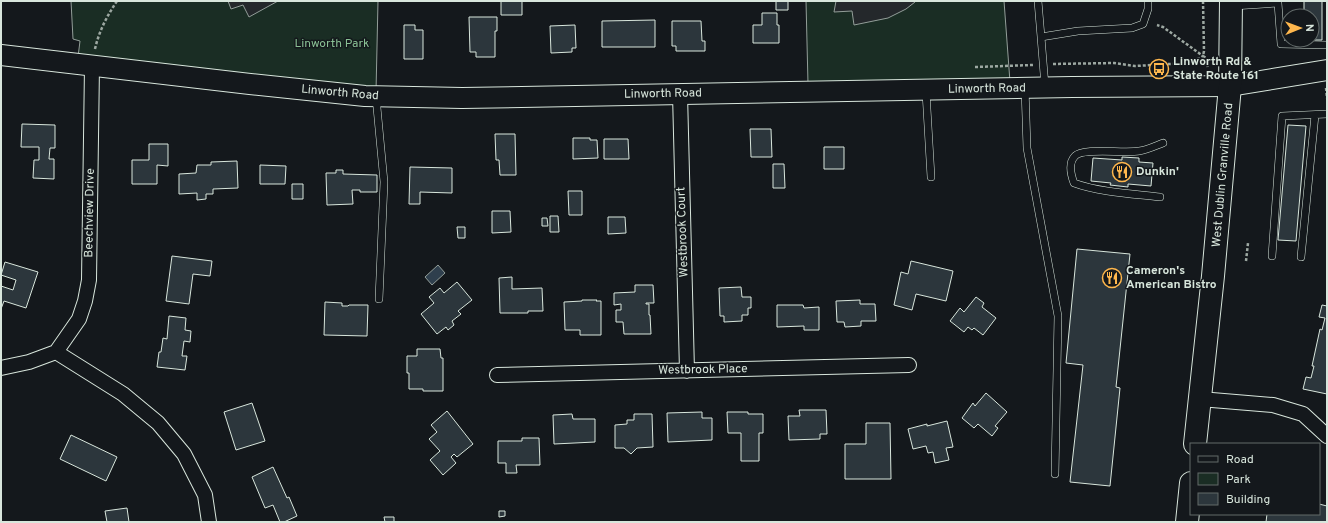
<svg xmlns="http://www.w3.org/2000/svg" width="1328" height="523" viewBox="0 0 1328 523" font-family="Overpass,sans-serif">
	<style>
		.green { fill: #1a2d24; stroke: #939e99 }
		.parking { fill: #24282b; stroke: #939e99 }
		.water { fill: #2f3f4d; stroke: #939e99 }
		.building { fill: #2c363c; stroke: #d8e6dc }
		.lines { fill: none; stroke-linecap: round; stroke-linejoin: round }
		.lane-casing { stroke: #d8e6dc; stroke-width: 8 }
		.street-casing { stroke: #d8e6dc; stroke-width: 16 }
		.secondary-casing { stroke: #d8e6dc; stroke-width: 22 }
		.primary-casing { stroke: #d8e6dc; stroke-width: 24 }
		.path { stroke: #9da8a2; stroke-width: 2.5; stroke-dasharray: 3 2; stroke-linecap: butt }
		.lane { stroke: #14181c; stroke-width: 7 }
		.street { stroke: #14181c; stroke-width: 14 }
		.secondary { stroke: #14181c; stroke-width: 20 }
		.primary { stroke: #14181c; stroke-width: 22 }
		.labels { text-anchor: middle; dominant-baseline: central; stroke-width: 3; stroke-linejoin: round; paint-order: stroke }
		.park-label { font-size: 12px; fill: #8ac095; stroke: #14181c }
		.poi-label { font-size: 12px; font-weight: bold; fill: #d8e6dc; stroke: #14181c; text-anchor: start }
		.street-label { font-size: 12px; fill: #d8e6dc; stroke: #14181c }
	</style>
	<rect width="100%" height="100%" fill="#14181c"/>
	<!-- green -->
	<path class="green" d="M71,1H378L376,92L78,57L80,41L73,39Z
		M806,1H1004L1010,82L808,84Z"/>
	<!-- parking -->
	<path class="parking" d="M228,1H278L249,17L243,5L231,9Z
		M836,1H914L915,2L906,9L888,18L854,25L852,11L834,12Z"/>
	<!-- water -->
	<path class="water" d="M438,265L445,273L432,285L425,277Z"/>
	<!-- building -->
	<path class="building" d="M501,1H522V15H501Z
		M776,1H788V10H776Z
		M1304,1H1322V40H1312V16H1304Z
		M762,13H777V25H779V43H753V25H762Z
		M469,17H497V31H495V57H476V52H470Z
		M655,20V47H602V21Z
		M672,21H701L702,41H705V51H676V46H672Z
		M404,25H415V30H423V59H404Z
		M575,25L576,48H572V52L551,53L550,26Z
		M22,124L55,125V148H50L49,159H54V179L33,178L34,160H39V147H21Z
		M1288,125L1306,126L1296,241L1278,240Z
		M750,129H771L772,157H751Z
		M495,134H515L516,175H500L499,160H496Z
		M573,138H590V140H597L598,158L573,159Z
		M604,139H628L629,159H604Z
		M149,144H168V166L157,165V184H132V160H149Z
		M824,147H844V169H824Z
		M1122,157L1139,158V162L1153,163L1151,186L1128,184V187L1110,185L1111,183L1091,181L1093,158L1122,160Z
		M237,161L238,188L213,189V194H206V199L197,200V193L179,194V174L196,173L197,165H211V162Z
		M773,164H784L785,188H773Z
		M260,165L286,166L285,184H260Z
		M410,167L452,168V193L420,192V204H409Z
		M336,170H343V174L377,175V192H360V190H352L353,204L327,205L326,173H336Z
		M292,184H303V199H292Z
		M568,191H582V215H569Z
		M492,211H510L511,232L492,233Z
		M550,216H558L559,232H550Z
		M608,217H625L626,233L608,234Z
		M542,218H547L548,226H542Z
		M457,227H465V238H458Z
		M1077,249L1130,254L1116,387L1120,388L1110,486L1070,482L1083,365L1066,363Z
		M172,256L212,261L210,276L193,274L189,304L166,301Z
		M911,261L953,271L946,301L916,294L912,310L894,305L901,272L908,274Z
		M5,262L38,272L26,308L4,301L1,309V286L13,290L16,280L1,275Z
		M512,277V289L542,288L543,311H528V313H500L499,278Z
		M457,282L472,300L458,311L461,314L452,321L454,325L448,330L446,327L437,334L421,314L434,303L429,297L440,288L444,293Z
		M635,285H653L654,303H646V304H649V315H650L651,334H624L623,322H616V310H621V304L614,305V293L635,292Z
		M741,287L742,297H751V308H748V315H742V321L724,322V316H720L719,288Z
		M976,297L984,303L982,307L996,318L983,335L974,328L972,330L968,327L964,332L950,321L960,308L964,312Z
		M582,300H597L596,301H601V335H580V330H565L564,302L582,301Z
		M860,300V304H875L876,321H861V326L845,327L844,322H837L836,301Z
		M325,302L342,303V306H348L349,305H368L367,336L324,335Z
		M777,305H803L804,308L819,307V330H804V326L777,327Z
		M1322,305L1327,306V394L1303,389L1306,377L1311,378L1314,366H1312L1320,329L1322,330L1325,318L1319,317Z
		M169,316L186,318L185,330L191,331L190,342L184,341L182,356H187L185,370L157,367L159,352H161L163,338L167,339Z
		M417,349H440L441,358H443V391H423V389H409V373H407V356H417Z
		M986,393L1007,412L995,426L998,428L992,436L978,424L974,428L962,418L973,403L975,406Z
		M252,403L265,441L236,450L224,412Z
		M799,410H826L827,434H820V439L789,440L788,416H800Z
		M447,411L473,444L457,457L454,454L451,457L456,463L443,475L430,460L440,451L429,439L437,432L431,425Z
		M702,412V418H712V440L668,442L667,413Z
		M727,412H748V414H763V433H759V461H741V433H728Z
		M572,414L573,419H595V442L554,444L553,415Z
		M634,414H652L653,447L637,448L631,454L624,448H615V425L627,424V420H634Z
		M947,421L953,447L946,448L949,460L935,463L933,452L928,453L926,446L913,449L908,429L927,424V426Z
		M866,423H890L891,479H845V444H866Z
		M71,435L117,457L106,481L60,459Z
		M522,438H539L540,465H516L517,473H506V463H498V441H522Z
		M273,467L287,498L289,497L297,516L284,522H280L273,505L265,508L252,477Z
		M1319,504L1327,506V522H1266L1267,514H1319Z
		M127,508L129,522H134H107L105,511Z
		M499,511H505V516L499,517Z
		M384,517H394V522H385Z"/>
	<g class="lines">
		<!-- lane casing -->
		<g class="lane-casing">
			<path id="lane" d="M1038,1L1041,37
				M1233,6L1278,3L1281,44L1327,45
				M1045,86L1041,37L1078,31L1132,28L1143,24L1148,9V1
				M1025,88L1027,148L1058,316L1055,474
				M926,92L931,177
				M376,97L384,182L379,299
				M1160,197C1134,194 1098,192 1074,183C1071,175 1068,163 1075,156C1083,147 1125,154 1139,151C1147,150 1155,146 1163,143
				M1272,256L1282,116L1327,114
				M1301,257L1315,115"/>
		</g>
		<!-- street casing -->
		<g class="street-casing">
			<path id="street" d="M680,94L687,371
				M56,352L79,319L85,301L89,280L92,66
				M56,352L123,394L158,423L184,454L205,495L209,522
				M1,368L29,362L56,352
				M497,375L909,365
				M1200,399L1273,405L1303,414L1327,436"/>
		</g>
		<!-- secondary casing -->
		<g class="secondary-casing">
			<path id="secondary" d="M1,55L250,84L365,96L462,98L1072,87L1230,86L1327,70"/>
		</g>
		<!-- primary casing -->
		<g class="primary-casing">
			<path id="primary" d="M1195,444L1213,276L1230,86L1231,1
				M1187,522L1191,483"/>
		</g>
		<!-- path -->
		<path class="path" d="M1203,1L1204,51L1203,56L1206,58L1208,68
			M95,49C99,31 107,16 117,1
			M1053,64L1114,63L1135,66L1187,63L1200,58L1203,56L1163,27L1157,25
			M975,67L1033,65
			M1326,88L1327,98
			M1246,261L1248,243"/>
		<!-- lane -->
		<use href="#lane" class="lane"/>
		<!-- street -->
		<use href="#street" class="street"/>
		<!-- secondary -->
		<use href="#secondary" class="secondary"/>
		<!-- primary -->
		<use href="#primary" class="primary"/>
	</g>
	<!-- icons -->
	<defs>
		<g id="bus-ring" transform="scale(1)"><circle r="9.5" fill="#14181c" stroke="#ffb74d" stroke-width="1.5"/><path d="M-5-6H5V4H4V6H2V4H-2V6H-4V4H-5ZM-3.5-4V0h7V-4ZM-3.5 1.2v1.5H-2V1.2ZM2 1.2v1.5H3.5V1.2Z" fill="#ffb74d"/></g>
		<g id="restaurant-ring" transform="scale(1)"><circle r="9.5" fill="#14181c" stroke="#ffb74d" stroke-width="1.5"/><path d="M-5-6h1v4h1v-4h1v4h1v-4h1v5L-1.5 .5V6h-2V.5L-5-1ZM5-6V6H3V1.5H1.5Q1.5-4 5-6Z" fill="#ffb74d"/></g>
	</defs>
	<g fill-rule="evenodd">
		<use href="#bus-ring" x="1159" y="69"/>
		<use href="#restaurant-ring" x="1122" y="172"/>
		<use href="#restaurant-ring" x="1112" y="278"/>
	</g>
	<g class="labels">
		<!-- park labels -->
		<g class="park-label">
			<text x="332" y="44">Linworth Park</text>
		</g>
		<!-- poi labels -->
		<g class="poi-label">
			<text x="1173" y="62">Linworth Rd &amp;<tspan x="1173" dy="14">State Route 161</tspan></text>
			<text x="1136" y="172">Dunkin'</text>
			<text x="1126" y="271">Cameron's<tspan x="1126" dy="14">American Bistro</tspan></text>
		</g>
		<!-- street labels -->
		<g class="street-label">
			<text transform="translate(987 89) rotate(-1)">Linworth Road</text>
			<text transform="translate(340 93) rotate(5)">Linworth Road</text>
			<text transform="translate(663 94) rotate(-1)">Linworth Road</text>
			<text transform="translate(1223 175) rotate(-85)">West Dublin Granville Road</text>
			<text transform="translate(90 213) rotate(-89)">Beechview Drive</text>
			<text transform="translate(683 232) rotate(-92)">Westbrook Court</text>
			<text transform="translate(703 370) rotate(-1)">Westbrook Place</text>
		</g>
	</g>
	<!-- border -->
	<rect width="1328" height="523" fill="none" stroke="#d8e6dc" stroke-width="4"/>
	<!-- legend -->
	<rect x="1190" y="443" width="130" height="72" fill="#14181c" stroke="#626a69"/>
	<rect x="1198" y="456" width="20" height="6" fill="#14181c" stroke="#626a69"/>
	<text x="1226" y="463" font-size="12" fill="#d8e6dc">Road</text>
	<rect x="1198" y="473" width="20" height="12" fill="#1a2d24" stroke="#626a69"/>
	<text x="1226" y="483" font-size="12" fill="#d8e6dc">Park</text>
	<rect x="1198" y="493" width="20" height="12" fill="#2c363c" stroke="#626a69"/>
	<text x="1226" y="503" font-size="12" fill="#d8e6dc">Building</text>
	<!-- north arrow -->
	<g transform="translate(1300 28) rotate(89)"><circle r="19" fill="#14181c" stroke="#626a69"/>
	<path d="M0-3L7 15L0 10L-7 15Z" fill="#ffb74d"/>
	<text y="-6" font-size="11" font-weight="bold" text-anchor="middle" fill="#d8e6dc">N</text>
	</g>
</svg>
